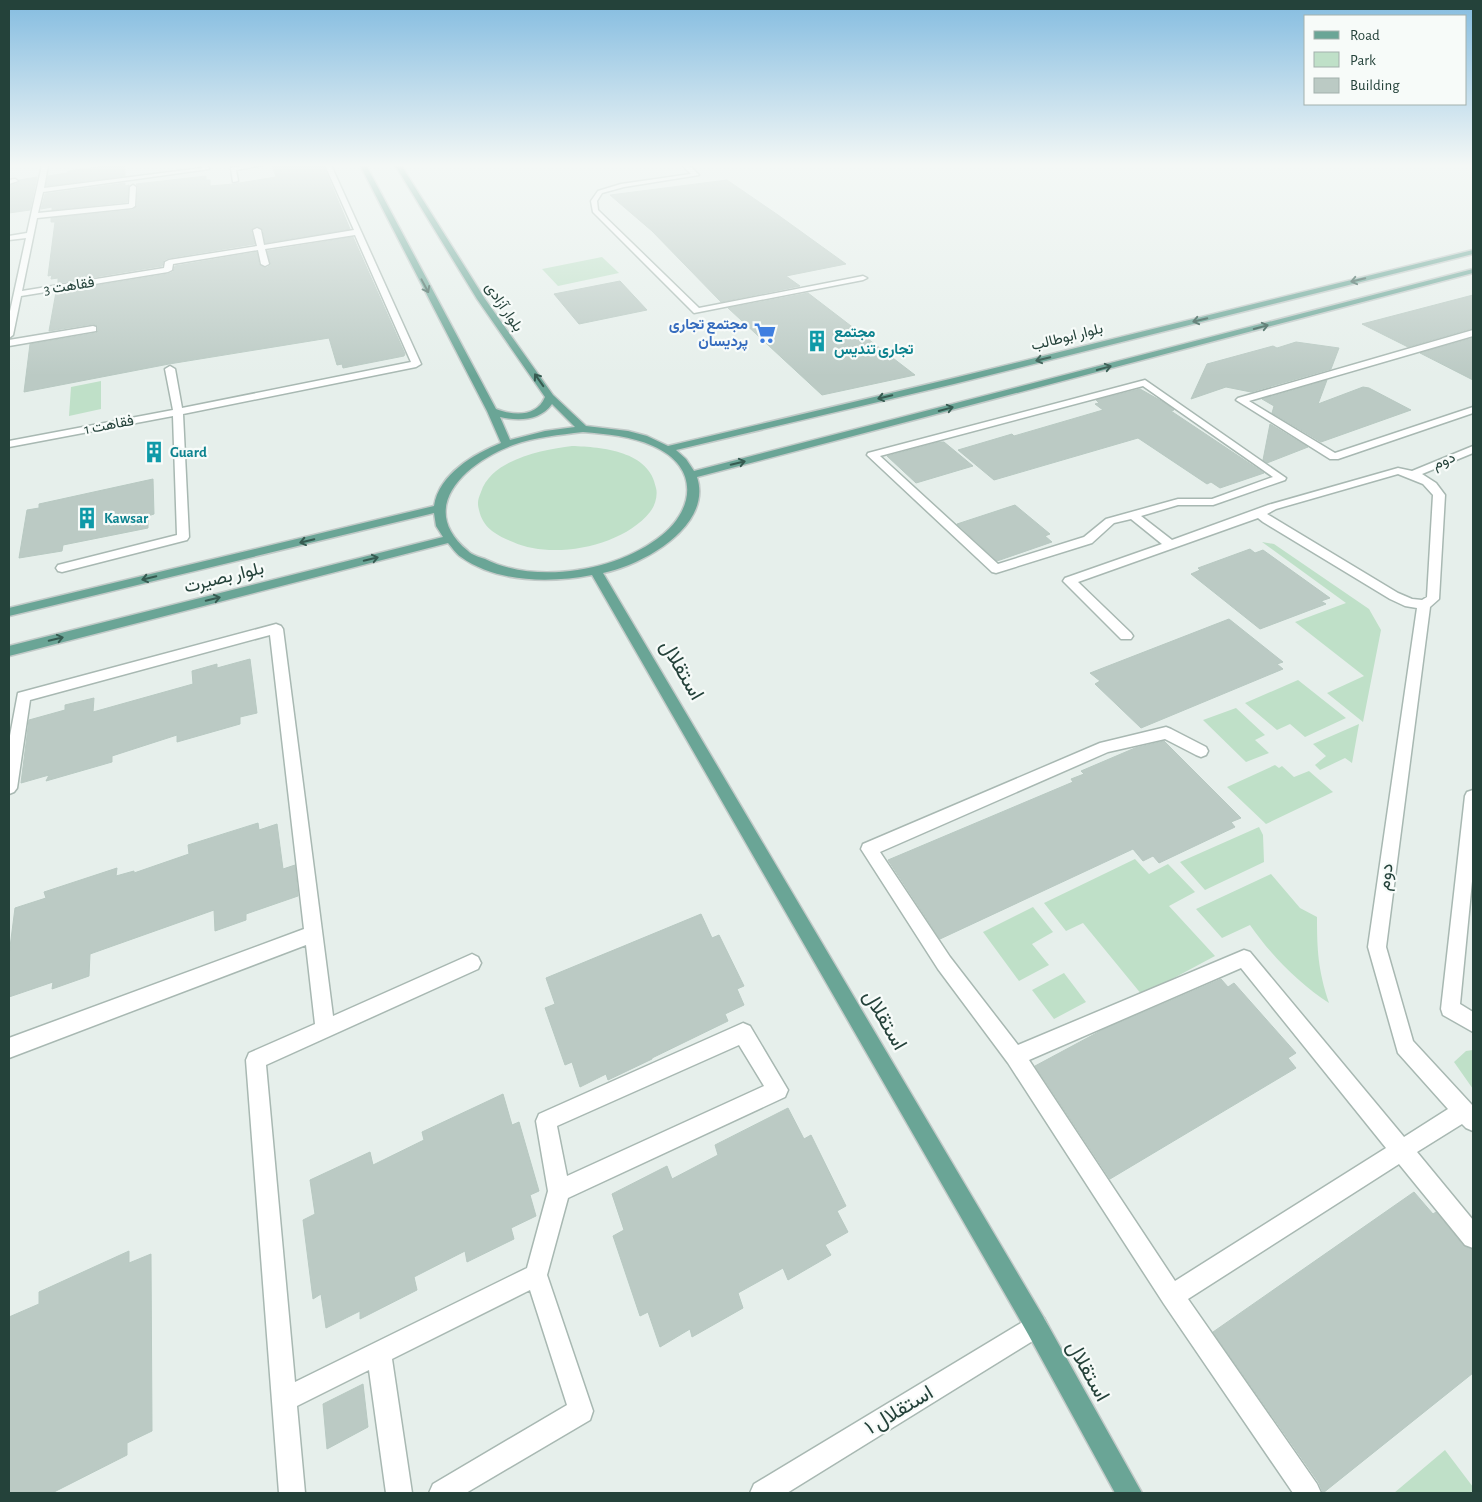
<svg xmlns="http://www.w3.org/2000/svg" width="1482" height="1502" viewBox="0 0 1482 1502" font-family="'Alegreya Sans',Vazirmatn,sans-serif">
	<style>
		.green { fill: #bfe0c8 }
		.building { fill: #bbcac4; stroke: #b8c9c2 }
		.lines { fill: none; stroke-linecap: round; stroke-linejoin: round }
		.minor-casing { stroke: #a8b8b2; stroke-width: 3 }
		.major-casing { stroke: #c2cac8; stroke-width: 3 }
		.minor { fill: #fff; fill-rule: evenodd }
		.major { fill: #6aa596; fill-rule: evenodd }
		.oneway { stroke: #365b51 }
		.labels { text-anchor: middle; dominant-baseline: central; stroke-width: 4.5; stroke-linejoin: round; paint-order: stroke }
		.far-street-label { font-size: 15px; fill: #24423a; stroke: #f7fbf9 }
		.far-shop-label { font-size: 15px; font-weight: bold; fill: #366cbe; stroke: #f7fbf9; text-anchor: end }
		.far-culture-label { font-size: 15px; font-weight: bold; fill: #0d838f; stroke: #f7fbf9; text-anchor: start }
		.street-label { font-size: 18px; fill: #24423a; stroke: #f7fbf9 }
		.near-street-label { font-size: 21px; fill: #24423a; stroke: #f7fbf9 }
	</style>
	<rect width="100%" height="100%" fill="#e6efeb"/>
	<!-- green -->
	<path class="green" d="M602,257L619,273L558,286L542,269Z
		M101,381V409L69,416L71,387Z
		M572,446C602,447 650,451 656,488C658,495 655,506 650,512C622,547 552,560 513,542C496,535 483,528 479,510C477,503 478,499 481,492C492,459 542,450 572,446Z
		M1262,542L1274,544L1369,609L1381,630L1363,722L1327,693L1364,676L1295,622L1346,603Z
		M1298,680L1346,718L1305,737L1290,724L1277,730L1245,703Z
		M1236,708L1265,735L1255,740L1269,753L1246,762L1203,720Z
		M1359,724L1352,763L1345,758L1320,770L1315,765L1326,756L1313,744Z
		M1275,765L1279,768L1282,766L1294,777L1309,771L1333,792L1266,824L1227,787Z
		M1259,827L1263,835L1264,862L1205,890L1180,862Z
		M1135,859L1149,874L1168,864L1195,892L1169,906L1215,956L1142,995L1083,923L1066,931L1044,903Z
		M1271,874L1300,908L1317,917C1317,950 1318,970 1329,1003C1299,984 1270,954 1250,925L1222,938L1196,909Z
		M1033,907L1053,932L1032,944L1049,965L1019,981L983,932Z
		M1064,973L1086,1002L1054,1019L1032,990Z
		M1473,1050V1089L1454,1062L1466,1051Z
		M1445,1450L1473,1487V1493H1394Z"/>
	<!-- building -->
	<path class="building" d="M113,165H125V176L46,186L48,176L67,173L68,171Z
		M272,165H323L350,229L265,243L263,230L256,226L251,230L255,244L169,258L164,260L162,266L58,283V278L51,279L52,275L48,276L55,222H51V218L133,210L137,206L138,187L136,184L206,176V180H210V186L233,184L276,177Z
		M37,177L30,210L9,213V186L19,183V180Z
		M727,180L778,215L846,264L786,276L800,286L721,302L652,231L610,195Z
		M125,183V186L129,185L127,202L52,210V207L41,209L45,194Z
		M353,237L405,354L404,356L343,368L342,364L337,365L329,338L169,364L24,392L30,344L96,333L98,331V326L93,324L49,331L56,292L168,274L173,272L175,266L257,252L259,264L266,268L271,265L267,251Z
		M620,281L647,310L579,324L554,294Z
		M808,293L915,375L822,395L728,308Z
		M1473,295V328L1408,347L1362,324Z
		M1473,338V380L1420,353Z
		M1296,342L1339,348L1331,369L1251,392L1226,387L1191,399L1207,364L1273,346L1277,348Z
		M1327,380L1318,404L1363,387L1369,388L1411,410L1321,442L1272,413L1274,406L1262,399Z
		M1140,389L1165,403L1174,410L1171,411L1264,473L1220,488L1211,482L1207,484L1138,438L994,480L958,450L1012,434L1014,436L1103,410L1095,404L1099,403L1096,400Z
		M1270,424L1308,447L1267,463L1263,460Z
		M939,442H944L973,466L916,483L887,456Z
		M153,479L154,514L148,516V528L63,545L62,551L19,558L27,510L39,508V504Z
		M1015,505L1050,534L1045,536L1052,542L997,561L957,524Z
		M1250,549L1255,553L1263,550L1330,598L1321,601L1326,604L1260,629L1191,574L1200,570L1198,568Z
		M1229,619L1283,662L1277,664L1283,669L1141,728L1095,684L1100,681L1090,673Z
		M250,659L257,713L240,717V724L177,742V735L112,756V762L46,781L49,775L21,783L29,720L65,710V705L94,698L93,712L193,684L192,671L217,664V668Z
		M1164,741L1241,818L1231,822L1235,827L1159,863L1153,856L1143,861L1133,849L940,939L888,860L1073,782L1071,779L1084,774L1081,771L1135,748Z
		M258,823L259,830L277,824L283,869L295,865L298,896L246,914V920L215,931L214,910L90,954L89,976L52,989L53,982L9,997V955L15,908L46,898L44,892L117,868L116,876L134,871V873L189,854L188,845Z
		M701,914L712,938L719,935L744,986L737,989L744,1005L725,1014L728,1021L652,1058V1059L608,1080L606,1074L580,1087L572,1062L565,1065L545,1008L555,1004L546,978Z
		M1221,979L1228,987L1234,983L1296,1053L1288,1058L1296,1068L1110,1179L1035,1066L1104,1029Z
		M503,1094L512,1125L519,1122L539,1191L530,1195L536,1216L511,1228L514,1239L467,1262L465,1251L414,1277L417,1290L360,1319V1311L326,1328L321,1294L313,1299L303,1220L315,1214L310,1180L370,1152L373,1165L424,1140L422,1132Z
		M788,1108L804,1139L811,1135L846,1206L837,1211L848,1232L825,1245L831,1255L788,1280L783,1268L738,1293L743,1308L692,1337L690,1329L660,1347L648,1312L640,1316L613,1236L624,1230L612,1194L667,1166L672,1179L718,1155L715,1145Z
		M1414,1192L1433,1214L1436,1212L1464,1246L1473,1250V1373L1323,1493L1319,1483L1213,1332Z
		M129,1251V1263L151,1254L152,1431L127,1443V1455L52,1493H9V1317L39,1304V1292Z
		M363,1384L368,1427L327,1449L323,1404Z"/>
	<g class="lines">
		<!-- minor casing -->
		<g class="minor-casing">
			<path id="minor" d="M42,165H48L44,188L202,168V165H208L209,169L43,192L38,213L129,204L130,187L133,185L136,187L135,206L132,208L37,218L22,291L164,268L165,262L169,260L257,246L253,230L257,228L261,230L264,245L354,230L325,165H331L421,364L416,367L183,414L189,537L187,540L62,572L58,571L56,568L58,565L177,535L173,416L9,447V441L173,410L165,369L170,366L175,369L182,408L411,362L355,235L265,249L269,264L265,266L261,264L258,250L173,264L172,270L168,272L21,296L13,335L9,338V316L26,238L9,240V236L27,233Z
				M246,165H263L236,170L238,181L233,182L231,168Z
				M682,165H689L699,175L624,187L602,193L597,201L598,210L699,308L863,276L867,278L863,280L694,313L593,212L591,201L598,191L621,184L691,174Z
				M9,180L15,179L18,181L9,184Z
				M93,326L96,327V331L9,346V340Z
				M1473,330V336L1249,401L1335,453L1473,407V413L1338,459H1330L1236,400L1238,398Z
				M1145,380L1286,478L1285,480L1213,505H1178L1141,516L1172,540L1268,505L1398,468L1412,471L1473,446V453L1422,474L1436,483L1445,495L1439,599L1430,607L1386,947L1413,1041L1473,1106V1131L1466,1128L1462,1124L1417,1152L1473,1220V1248L1465,1245L1399,1164L1188,1299L1317,1484L1321,1493H1293L1164,1304L1008,1063L938,969L861,849L863,844L1100,743L1166,727L1171,729L1206,747L1208,751L1206,755L1201,757L1196,755L1165,739L1108,752L880,852L950,957L1018,1045L1244,950L1250,952L1404,1137L1448,1109L1398,1053L1368,947L1417,608L1405,606L1390,599L1263,522L1258,518L1078,582L1131,633L1133,636L1131,639H1121L1063,581L1065,578L1162,544L1131,519L1114,523L1092,543L996,573L992,572L867,455L868,453ZM1143,386L1273,477L1212,499H1178L1106,519L1084,537L998,564L880,456ZM1398,474L1423,484L1433,495L1427,597L1422,600L1412,599L1398,593L1267,514L1276,509ZM1241,968L1386,1148L1175,1281L1029,1060Z
				M276,624L281,626L283,629L333,1016L472,954L478,957L481,963L478,969L266,1065L295,1382L527,1268L548,1191L536,1121L539,1114L743,1023L750,1026L788,1090L785,1097L568,1198L547,1275L593,1411L590,1420L466,1493H429L433,1484L567,1405L530,1290L392,1359L412,1493H386L369,1370L297,1406L305,1493H279L246,1060L249,1053L315,1024L306,945L9,1058V1038L304,929L270,635L30,700L17,788L14,792L9,794V741L18,693ZM739,1045L764,1086L567,1176L557,1126Z
				M1473,790V871L1460,1004L1473,1012V1032L1443,1015L1441,1009L1465,796L1467,792Z
				M1036,1314L1044,1318L1048,1326L1044,1334L787,1493H750L754,1484Z"/>
		</g>
		<!-- major casing -->
		<g class="major-casing">
			<path id="major" d="M360,165H366L496,409C514,416 537,417 545,397L477,299L395,165H401L485,299L553,395L586,426L628,431L647,436L668,446L954,378L1473,250V254L954,384L676,450L686,459L694,471L1473,269V273L697,477C713,526 643,565 603,573L1044,1318L1142,1493H1115L1028,1334L592,575C551,583 497,583 461,557C456,554 452,547 448,543L9,656V646L443,537L436,526L434,513L9,616V608L434,506C439,474 474,454 501,443L487,411ZM552,404L575,427L545,431L510,440L500,417C518,421 540,421 552,404ZM583,432C607,434 631,436 653,446C701,467 695,512 657,539C612,572 535,584 485,559C479,557 472,555 468,551C415,507 467,462 513,445C535,437 559,435 583,432Z"/>
		</g>
		<!-- minor -->
		<use href="#minor" class="minor"/>
		<!-- major -->
		<use href="#major" class="major"/>
	</g>
	<!-- one-way arrows -->
	<defs><path id="oneway-shaft" d="M-6 0H5M1.5-3L5.5 0L1.5 3" fill="none" stroke-width="1.6" stroke-linecap="round" stroke-linejoin="round" transform="scale(1.25)"/></defs>
	<g class="oneway">
		<use href="#oneway-shaft" transform="translate(1358 280) rotate(166)"/>
		<use href="#oneway-shaft" transform="translate(425 286) rotate(62)"/>
		<use href="#oneway-shaft" transform="translate(1200 320) rotate(166)"/>
		<use href="#oneway-shaft" transform="translate(1261 327) rotate(-15)"/>
		<use href="#oneway-shaft" transform="translate(1043 359) rotate(166)"/>
		<use href="#oneway-shaft" transform="translate(1104 368) rotate(-15)"/>
		<use href="#oneway-shaft" transform="translate(539 380) rotate(-125)"/>
		<use href="#oneway-shaft" transform="translate(885 397) rotate(167)"/>
		<use href="#oneway-shaft" transform="translate(946 409) rotate(-15)"/>
		<use href="#oneway-shaft" transform="translate(738 463) rotate(-14)"/>
		<use href="#oneway-shaft" transform="translate(307 541) rotate(167)"/>
		<use href="#oneway-shaft" transform="translate(371 559) rotate(-14)"/>
		<use href="#oneway-shaft" transform="translate(149 578) rotate(167)"/>
		<use href="#oneway-shaft" transform="translate(213 599) rotate(-14)"/>
		<use href="#oneway-shaft" transform="translate(56 639) rotate(-14)"/>
	</g>
	<!-- sky -->
	<linearGradient id="sky" x2="0" y2="1"><stop stop-color="#84bce0"/><stop offset="0.44" stop-color="#f4f8f6"/><stop offset="1" stop-color="#f4f8f6" stop-opacity="0"/></linearGradient>
	<rect width="1482" height="376" fill="url(#sky)"/>
	<!-- icons -->
	<defs>
		<g id="supermarket-bare" transform="scale(1.725)"><path d="M-6-5.5h2.5l.6 2H6L4.5 2H-2.5L-4.4-4H-6ZM-1.5 3.2a1.3 1.3 0 1 0 .1 0ZM3 3.2a1.3 1.3 0 1 0 .1 0Z" fill="#3f7fe0" stroke="#f7fbf9" stroke-width="2.5" paint-order="stroke"/></g>
		<g id="building-bare" transform="scale(1.725)"><path d="M-4-6H4V6H1V3H-1V6H-4ZM-2.5-4.3h1.7v1.8h-1.7ZM.8-4.3h1.7v1.8H.8ZM-2.5-1h1.7V.8h-1.7ZM.8-1h1.7V.8H.8Z" fill="#0f9aa8" stroke="#f7fbf9" stroke-width="2.5" paint-order="stroke"/></g>
	</defs>
	<g fill-rule="evenodd">
		<use href="#supermarket-bare" x="765" y="333"/>
		<use href="#building-bare" x="817" y="341"/>
		<use href="#building-bare" x="154" y="452"/>
		<use href="#building-bare" x="87" y="518"/>
	</g>
	<g class="labels">
		<!-- far-street labels -->
		<g class="far-street-label">
			<text transform="translate(69 286) rotate(-9)">فقاهت 3</text>
			<text transform="translate(504 307) rotate(56)">بلوار آزادی</text>
			<text transform="translate(1067 337) rotate(-14)">بلوار ابوطالب</text>
			<text transform="translate(109 425) rotate(-11)">فقاهت 1</text>
			<text transform="translate(1444 461) rotate(-23)">دوم</text>
		</g>
		<!-- far-shop labels -->
		<g class="far-shop-label">
			<text x="748" y="324">مجتمع تجاری<tspan x="748" dy="17">پردیسان</tspan></text>
		</g>
		<!-- far-culture labels -->
		<g class="far-culture-label">
			<text x="834" y="332">مجتمع<tspan x="834" dy="17">تجاری تندیس</tspan></text>
			<text x="170" y="452">Guard</text>
			<text x="104" y="518">Kawsar</text>
		</g>
		<!-- street labels -->
		<g class="street-label">
			<text transform="translate(224 578) rotate(-14)">بلوار بصیرت</text>
			<text transform="translate(1386 877) rotate(-82)">دوم</text>
		</g>
		<!-- near-street labels -->
		<g class="near-street-label">
			<text transform="translate(682 670) rotate(60)">استقلال</text>
			<text transform="translate(885 1020) rotate(60)">استقلال</text>
			<text transform="translate(1088 1371) rotate(61)">استقلال</text>
			<text transform="translate(899 1410) rotate(-31)">استقلال ۱</text>
		</g>
	</g>
	<!-- border -->
	<rect width="1482" height="1502" fill="none" stroke="#24423a" stroke-width="20"/>
	<!-- legend -->
	<rect x="1304" y="15" width="162" height="90" fill="#f7fbf9" stroke="#a3b1ad"/>
	<rect x="1314" y="31" width="25" height="8" fill="#6aa596" stroke="#a3b1ad"/>
	<text x="1350" y="40" font-size="15" fill="#24423a">Road</text>
	<rect x="1314" y="52" width="25" height="15" fill="#bfe0c8" stroke="#a3b1ad"/>
	<text x="1350" y="65" font-size="15" fill="#24423a">Park</text>
	<rect x="1314" y="78" width="25" height="15" fill="#bbcac4" stroke="#a3b1ad"/>
	<text x="1350" y="90" font-size="15" fill="#24423a">Building</text>
</svg>
